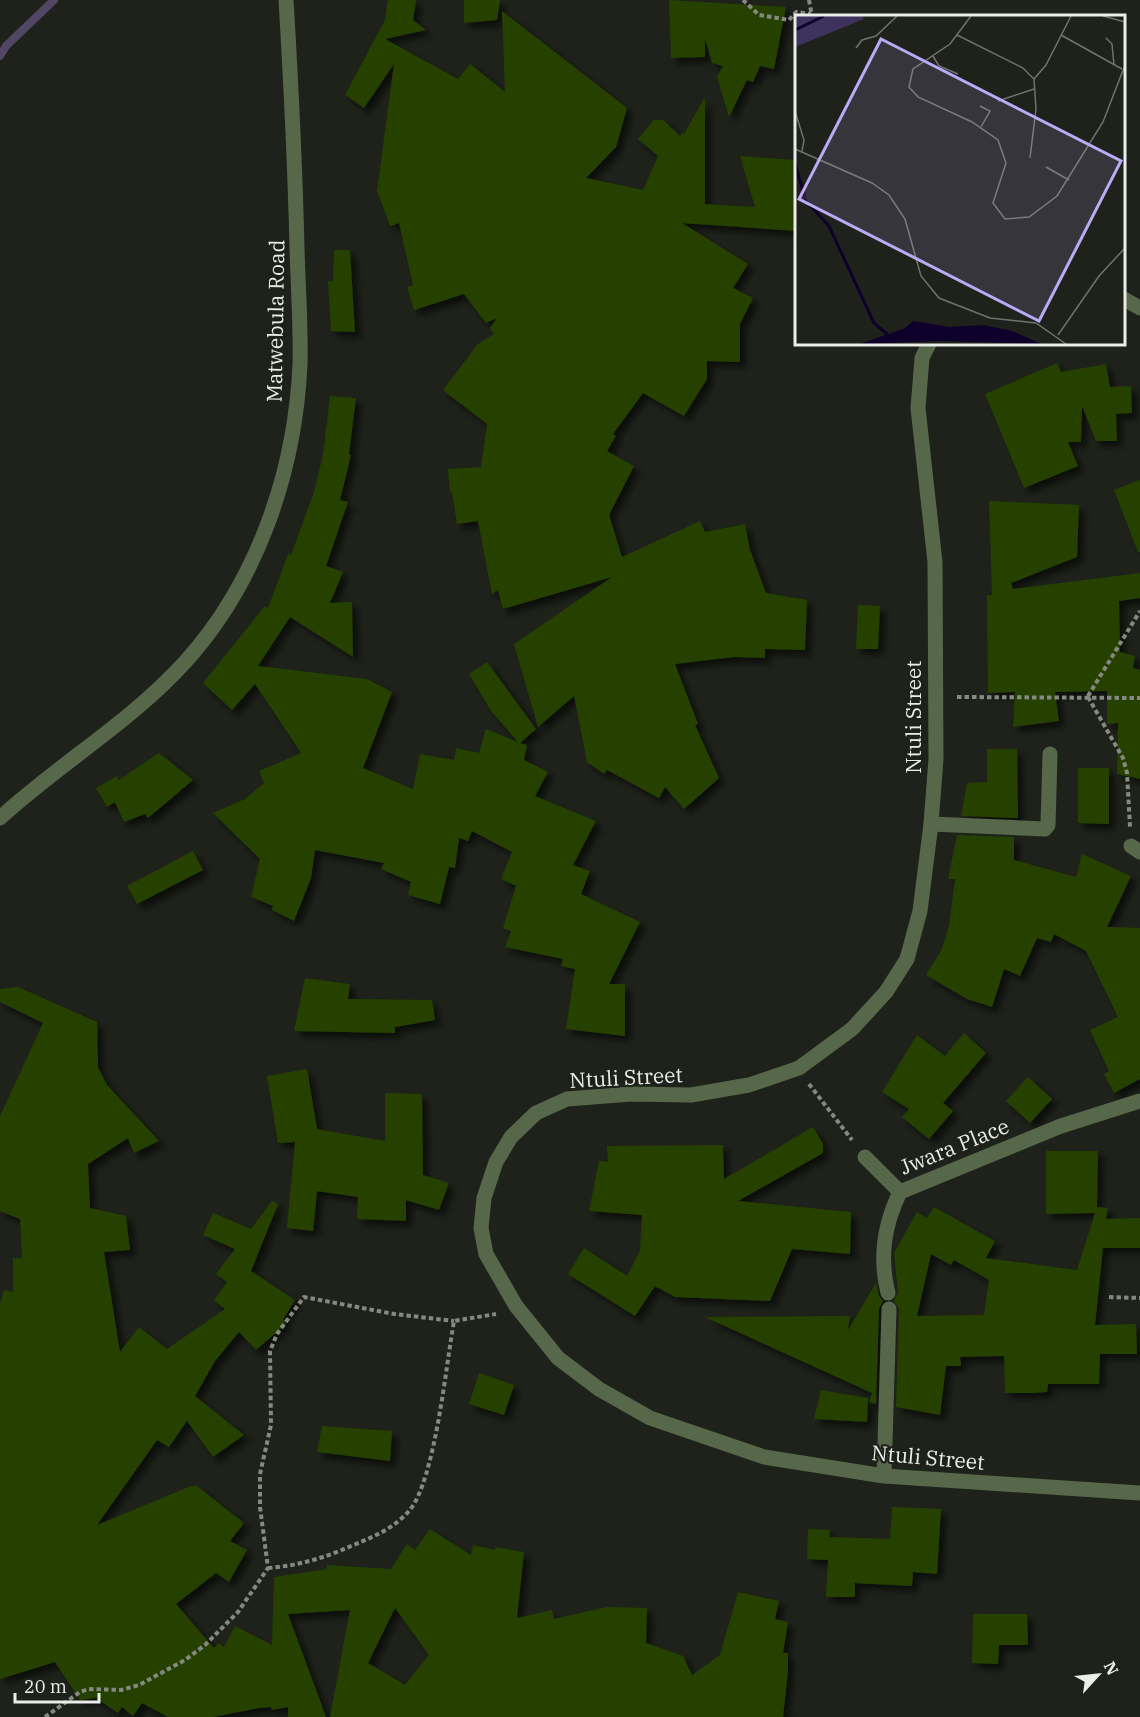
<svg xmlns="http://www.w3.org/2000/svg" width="1140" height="1717" viewBox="0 0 1140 1717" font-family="'IBM Plex Serif',serif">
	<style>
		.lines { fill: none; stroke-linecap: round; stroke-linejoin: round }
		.stream { stroke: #514764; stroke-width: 8 }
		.building { fill: #254106; fill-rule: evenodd; filter: url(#shadow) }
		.path { stroke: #858982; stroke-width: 4; stroke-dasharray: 4.5 3; stroke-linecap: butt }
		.lane { stroke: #57684a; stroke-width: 15 }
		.street { stroke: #57684a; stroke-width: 15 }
		.labels { text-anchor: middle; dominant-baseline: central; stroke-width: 4.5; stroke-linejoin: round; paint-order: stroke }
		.street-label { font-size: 21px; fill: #eaede8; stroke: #1e221a }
		.inset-river { fill: none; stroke: #0f002b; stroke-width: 3 }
		.inset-road { fill: none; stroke: #70736c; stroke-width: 1.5 }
		.view { fill: #bbaaf6; fill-opacity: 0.15; stroke: #bbaaf6; stroke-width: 3 }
		.inset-edge { fill: none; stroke: #eaede8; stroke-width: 3 }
	</style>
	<defs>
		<filter id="shadow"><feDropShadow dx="5.5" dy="5.5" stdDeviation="3" flood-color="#0009"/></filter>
	</defs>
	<rect width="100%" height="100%" fill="#1e221a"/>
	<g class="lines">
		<!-- stream -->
		<path class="stream" d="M0,56L6,46L54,0"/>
	</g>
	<!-- building -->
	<path class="building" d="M388,0H416L413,20L426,30L385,39L458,79L470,64L505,92L502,11L627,108L616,147L586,178L643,190L658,156L638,139L654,120H663L680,136L682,133L684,134L705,97V204L755,207L740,156L796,160V231L682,223L748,264L733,288L753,298L740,324V362L707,361V379L684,416L643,393L613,434L616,436L607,451L634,466L609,515L622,557L700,521L705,532L745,524L750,550L766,593L807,600L805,650L765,649V658L734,657L675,664L698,724L695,725L719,778L684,809L665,787L659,798L607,770L604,774L587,762L574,696L538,727L514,644L612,577L503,609L498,590L492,594L478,521L457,524L452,492L450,493L448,469L481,467L487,424L443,390L478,344L494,334L490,328L497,318L486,323L464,294L414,310L407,287L413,285L399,223L390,226L377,191L394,64L364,108L345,95L385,20Z
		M464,0H500L497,20L464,23Z
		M669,0L786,7L774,69L760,66L753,82L747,80L729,117L717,77L723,66L712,63L705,39V57L671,58Z
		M334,250H350L355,332L331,331L328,281H333Z
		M1057,363L1061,372L1106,364L1110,387L1131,386L1132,413L1116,414L1117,441H1096L1082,406L1081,442H1068L1078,466L1024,488L985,394Z
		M330,396L356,398L349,454L351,455L340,500L348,502L326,566L343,572L330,603L352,602L353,657L290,617L258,666L367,679L392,692L363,768L413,789L420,754L454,760L456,748L479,753L486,729L518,742L491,711L469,674L487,662L536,729L520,743L527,745L524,760L548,772L535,796L596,821L573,865L590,871L581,894L640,922L609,984H625V1036L566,1029L575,969L561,966L563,959L505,947L511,931L503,928L516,886L501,879L512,852L472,831L468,841L459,838L455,868L449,867L440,904L408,895L411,882L381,869L384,863L315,850L311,878L294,921L272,910L273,906L251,897L260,859L213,813L245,799L264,783L259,771L301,753L255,684L232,710L203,683L265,606L268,608L288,554L291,555L314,492L323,455Z
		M1140,480V552H1138L1114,490Z
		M989,501L1079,505L1077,557L1011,583L1013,589L1140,573V598L1119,601L1120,652L1135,656L1133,668L1140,670V779L1117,774L1118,723L1107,724V691L1055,692L1059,721L1013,727L1015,692L988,693L987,595H992Z
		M858,605L880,606L878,649H856Z
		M987,749H1017L1018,818L961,816L967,783L987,782Z
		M159,753L193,780L148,818L145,814L124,822L115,802L107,807L96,788L117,776L119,780Z
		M1078,768H1109V824L1078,823Z
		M957,835L1014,837V860L1076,877L1082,854L1131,876L1107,927L1140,928V1079L1114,1093L1104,1074L1109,1071L1090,1030L1118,1017L1086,951L1054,934L1051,942L1037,938L1020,976L1004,969L992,1007L967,999L926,975L942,949L949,926L955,879H948Z
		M193,851L203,870L137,904L127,886Z
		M305,978L350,984L348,999L432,1000L435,1020L395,1027V1033L294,1031Z
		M18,987L97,1022L98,1067L107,1085L159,1141L134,1153L128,1138L88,1164L90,1208L126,1216L130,1250L104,1252L120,1352L139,1327L167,1349L225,1309L214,1300L227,1282L216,1274L235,1249L203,1235L213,1213L251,1229L272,1201L278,1204L251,1271L295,1300L283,1320L286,1324L256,1350L239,1332L215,1361L195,1396L244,1435L213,1457L187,1421L169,1447L157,1440L97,1525L191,1486H197L244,1523L230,1541L247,1550L229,1582L216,1573L176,1604L214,1648L219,1643L224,1647L235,1626L272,1645L274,1577L327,1569V1565L391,1569L407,1544L415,1550L430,1529L471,1555L473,1545L495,1550V1547L524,1552L517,1618L552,1610L554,1619L607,1607L647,1608L646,1643L683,1656L692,1675L720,1655L738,1592L779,1601L775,1619L788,1622L783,1653H788V1671L783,1717H330L350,1610L288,1614L326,1717H288V1707L272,1710L271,1707L259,1708L213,1717H168L142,1703L133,1716L122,1707L118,1713L96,1698L80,1700L55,1662L0,1679V1304L4,1290L13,1292V1258H22L20,1219L0,1211V1116L43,1023L0,1002V989ZM395,1608L429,1655L405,1685L368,1663Z
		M964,1033L986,1053L943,1103L953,1111L929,1139L902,1117L909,1109L882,1092L917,1035L945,1056Z
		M307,1069L317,1129L385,1141V1093L422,1094L423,1175L449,1183L439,1210L406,1200V1221L357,1219L358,1197L317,1191L313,1231L287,1228L295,1142L278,1143L267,1076Z
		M1028,1077L1052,1099L1030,1123L1006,1101Z
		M813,1127L823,1144V1153L738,1201L851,1212L850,1254L792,1249L770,1301L675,1297L655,1286L635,1316L568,1274L584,1248L627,1276L640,1251L642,1215L589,1211L599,1161L608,1162L607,1146L723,1145L724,1179Z
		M1046,1151H1098L1097,1207L1108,1208L1106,1219L1140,1218V1248H1103L1095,1325L1136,1324L1137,1354H1100L1099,1384H1048L1047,1392L1033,1393H1005L1004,1356L960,1357L961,1366H946L940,1415L896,1407L899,1309L894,1301L898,1292L894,1253L917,1212L927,1218L934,1207L995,1241L986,1258L1077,1270L1095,1213L1046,1214ZM931,1254L951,1265L954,1260L989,1280L984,1315L917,1316Z
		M876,1283L879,1296L883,1301L879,1309L876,1404L869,1402L872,1393L705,1317L850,1316L848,1330Z
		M479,1373L514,1385L504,1415L469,1404Z
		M821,1390L868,1398L867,1422L814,1419Z
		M322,1426L392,1431L390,1461L317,1452Z
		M892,1507L941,1509L937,1574L913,1572L912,1586L855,1583V1597H826L828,1560L807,1559L808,1529L830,1530L829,1537L890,1539Z
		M973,1614H1027L1028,1645H999L998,1664L972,1663Z"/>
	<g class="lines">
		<!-- path -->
		<path class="path" d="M743,0L759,15L789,20L796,12L811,14
			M809,0L812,16
			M1088,696L1140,611
			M957,697L1140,698
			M1088,697L1123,758L1127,773L1130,827
			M809,1084L852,1140
			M1109,1297L1140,1298
			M268,1568C296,1566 325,1558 351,1546C373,1537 393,1529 409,1511C435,1481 446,1365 454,1321L496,1314
			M45,1717L80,1692L89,1689L121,1690L139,1685L185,1660L205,1645L238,1612L268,1568L260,1507V1474L271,1425L270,1351L277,1334L304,1297L394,1314L454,1321"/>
		<!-- lane -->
		<path class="lane" d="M931,824L1045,829L1048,825L1050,754"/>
		<!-- street -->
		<path class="street" d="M1124,299L1140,308
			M929,344L922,358L918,408L935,562L936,759L931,824L920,911L907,959L886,992L852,1029L799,1068L749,1085L691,1095L631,1094L567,1099L536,1113L511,1137L496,1162L484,1198L481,1228L486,1254L516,1306L558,1358L599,1389L650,1418L764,1457L884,1476L1140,1493
			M0,818C60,763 131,722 186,661C258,581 295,471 300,365C301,326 298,287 297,248C295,165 291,83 286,0
			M1131,846L1140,852
			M865,1157L900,1192
			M900,1192L1061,1126L1140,1101
			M888,1293C879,1257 884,1225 900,1192
			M884,1476L889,1309"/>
	</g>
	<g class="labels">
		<!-- street labels -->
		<g class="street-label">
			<text transform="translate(275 321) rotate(-89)">Matwebula Road</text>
			<text transform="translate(913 717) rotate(-90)">Ntuli Street</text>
			<text transform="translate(626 1077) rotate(-3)">Ntuli Street</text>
			<text transform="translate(954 1146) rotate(-22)">Jwara Place</text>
			<text transform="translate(928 1457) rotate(5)">Ntuli Street</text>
		</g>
	</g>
	<!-- overview -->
	<g transform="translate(795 15)">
		<rect width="330" height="330" fill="#1e221a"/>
		<path d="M0,1H68L69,4L0,32Z" fill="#3e335f"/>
		<path d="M118,306L154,312L188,310L217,316L247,329L144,326L65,329L110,313Z" fill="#0f002b"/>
		<path class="inset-river" d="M0,15L29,1M0,149L11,186L34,211L79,308L92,319"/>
		<path class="inset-road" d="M176,1L155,29L118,54L114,72L123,82L177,107L203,125L211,148L198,188L210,204L234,202L262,181L308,107L330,50M308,1L330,7M162,20L228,53L239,64L241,94L235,143M266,20L327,54M311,23L317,29L319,50M61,33L67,25L81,21L102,1M138,41L144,51L163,59M239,64L251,50L276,1M203,86L239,74M185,91L195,96L186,112M0,96L9,125L7,136M0,134L77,168L94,180L110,204L126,261L144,283L195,303L241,308L271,329M251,152L274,165M263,320L304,261L330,233"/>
		<path class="view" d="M86,24L326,146L244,306L4,184Z"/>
		<rect width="330" height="330" class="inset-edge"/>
	</g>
	<!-- north arrow -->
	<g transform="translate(1098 1675) rotate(63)" stroke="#1e221a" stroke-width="4.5" paint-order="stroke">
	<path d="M0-4.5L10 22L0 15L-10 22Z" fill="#eaede8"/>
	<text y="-9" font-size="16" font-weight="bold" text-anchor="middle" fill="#eaede8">N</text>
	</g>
	<!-- scale -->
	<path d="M15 1693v9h84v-9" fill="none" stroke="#eaede8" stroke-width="3"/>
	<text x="24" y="1693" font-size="18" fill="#eaede8" stroke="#1e221a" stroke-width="4.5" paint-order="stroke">20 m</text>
</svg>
